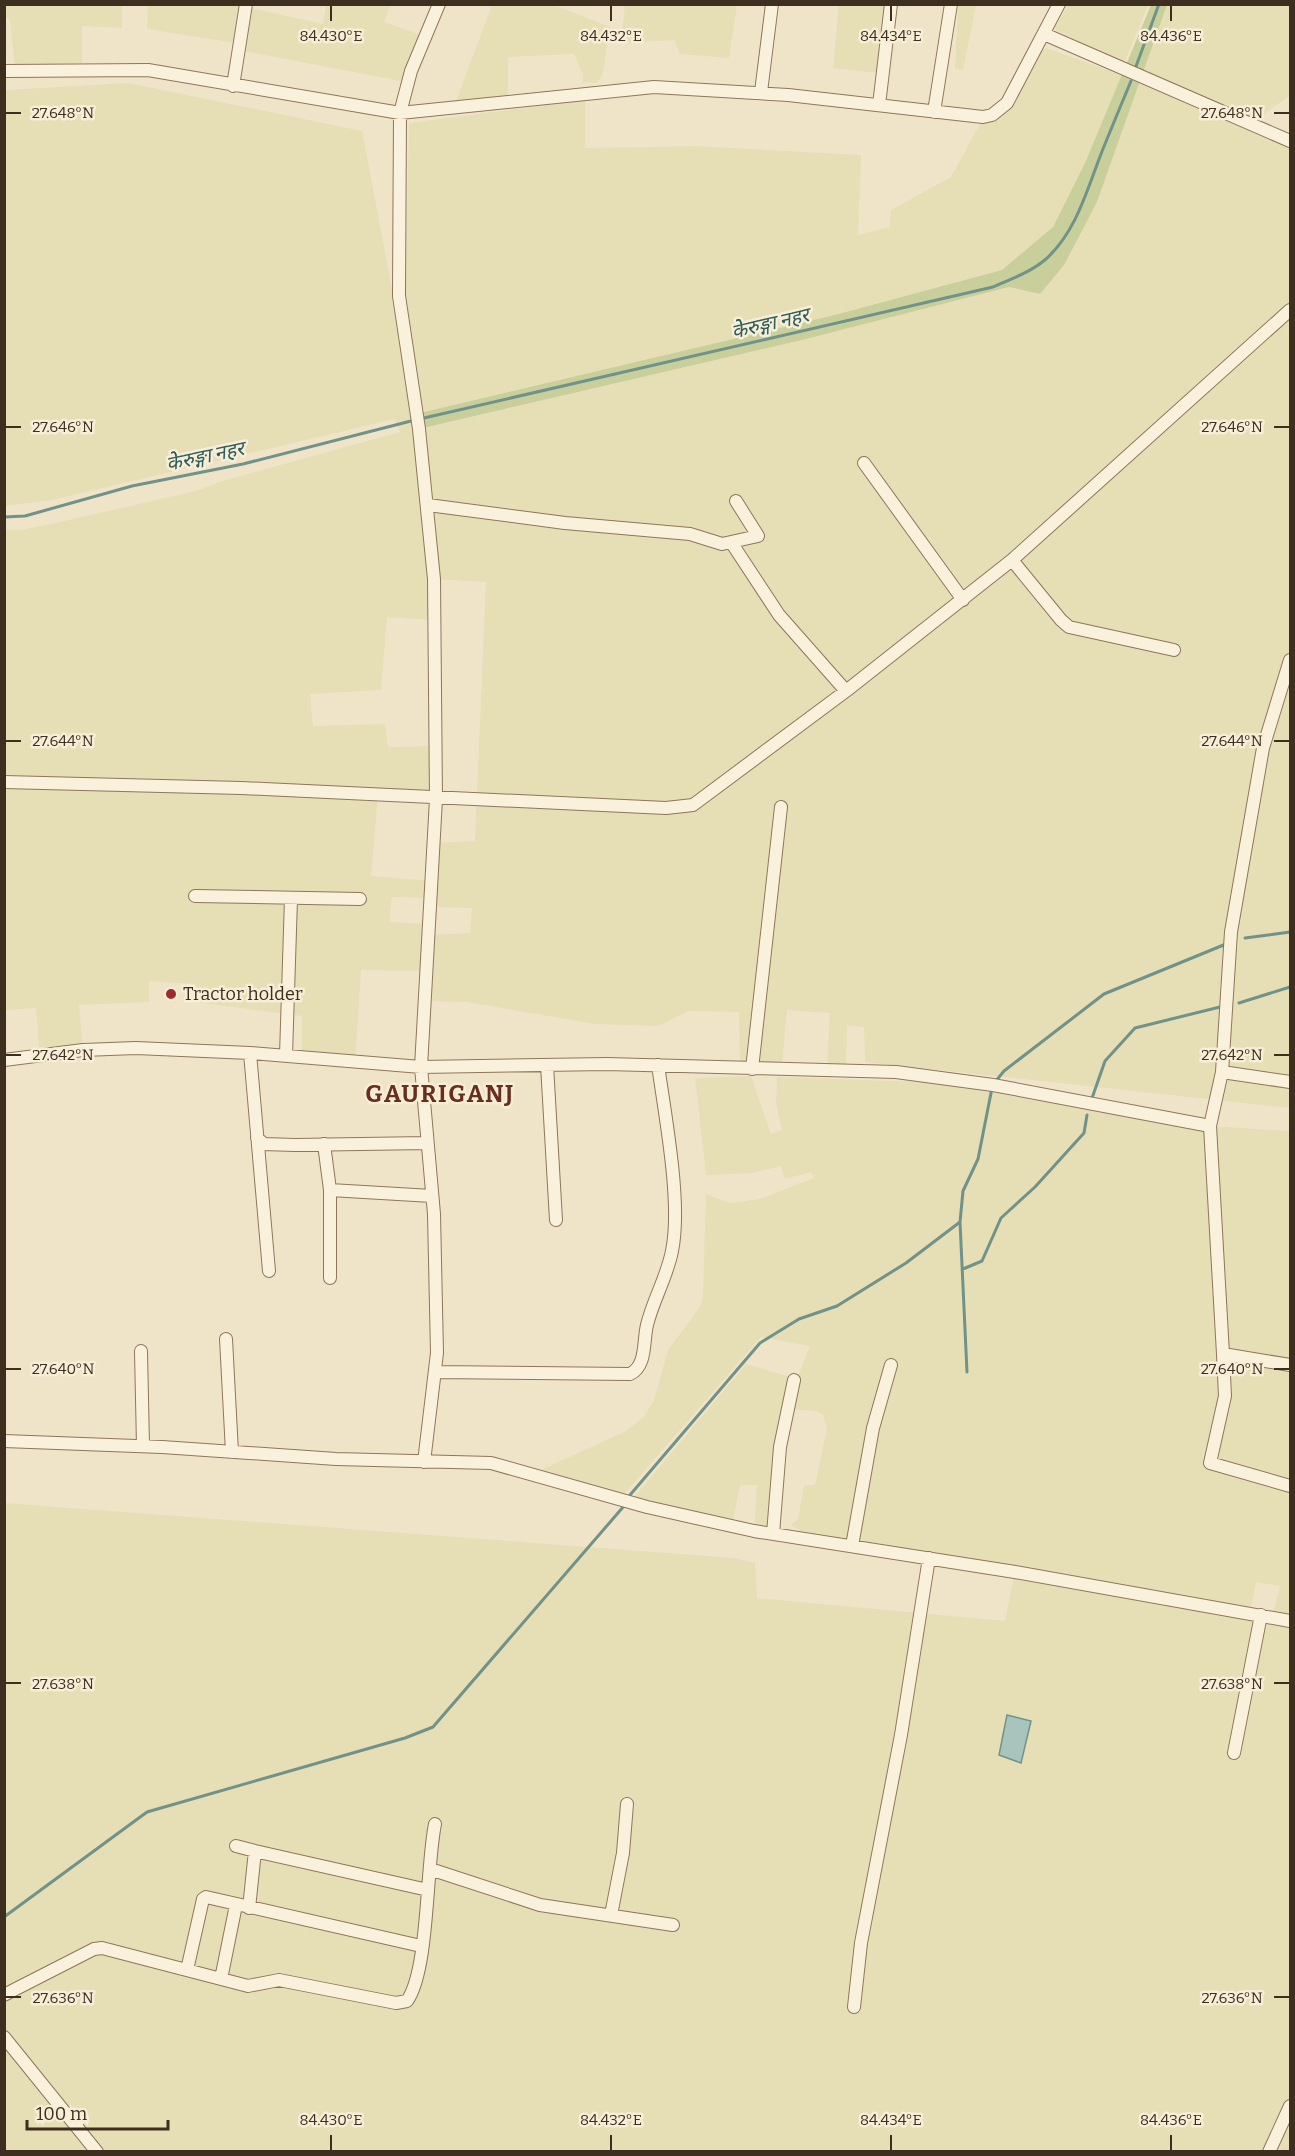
<svg xmlns="http://www.w3.org/2000/svg" width="1295" height="2156" viewBox="0 0 1295 2156" font-family="Bitter,'Noto Sans Devanagari',serif">
	<style>
		.farmland { fill: #e6deb5; fill-rule: evenodd }
		.green { fill: #c9cf9b }
		.water { fill: #a9c4bc; stroke: #6f938a; stroke-width: 1.5 }
		.lines { fill: none; stroke-linecap: round; stroke-linejoin: round }
		.stream { stroke: #6f938a; stroke-width: 3 }
		.street-casing { stroke: #8d765c; stroke-width: 14 }
		.street { stroke: #faf1dc; stroke-width: 12 }
		.ticks { fill: none; stroke: #3d2e20; stroke-width: 2 }
		.poi-dot { fill: #9e2a2b; stroke: #f7eed8; stroke-width: 2 }
		.labels { text-anchor: middle; dominant-baseline: central; stroke-width: 5; stroke-linejoin: round; paint-order: stroke }
		.poi-label { font-size: 18px; fill: #3d2e20; stroke: #f7eed8; text-anchor: start }
		.water-label { font-size: 20px; font-style: italic; fill: #2f5d5a; stroke: #f7eed8 }
		.district-label { font-size: 24px; font-weight: bold; letter-spacing: 1.5px; fill: #6b2e1e; stroke: #f7eed8 }
		.ticks-label { font-size: 15px; text-anchor: middle; fill: #3d2e20; stroke: #f7eed8; stroke-width: 5; stroke-linejoin: round; paint-order: stroke }
	</style>
	<rect width="100%" height="100%" fill="#f0e4c8"/>
	<!-- farmland -->
	<path class="farmland" d="M4,5H122V28L82,26V63L15,66L10,20L5,16Z
		M148,5H243L236,43L147,29Z
		M326,5H390L384,22L421,35L401,81L244,51L251,8L323,24Z
		M492,5H554L610,27L603,73L597,83L583,82V75L574,54L508,57V98L455,104Z
		M625,5H737L729,58L680,54L674,40L621,43Z
		M839,5H888L880,73L833,68Z
		M958,5H976L963,70L955,69Z
		M1068,5H1148L1124,64L1054,29Z
		M1167,5H1290V95L1255,121L1290,138V1108L865,1062L864,1027L847,1025L846,1067H827L830,1013L787,1010L782,1065L740,1064L739,1012L689,1011L658,1026L595,1024L467,1002L424,1001L425,971L361,970L355,1061L302,1056V1016L195,1002L193,984L149,981V1002L79,1005L83,1050L40,1056L36,1008L5,1010L4,529L20,530L51,524L196,491L222,481L400,432L395,419L52,500L5,506V90L128,83L362,131L414,404L405,306L409,123L585,100V148L695,146L861,155L858,235L890,227L891,210L951,177L980,124L1011,106L1039,54L1046,48L1122,75L1085,163L1053,227L1002,270L420,429L802,340L1009,287L1040,293L1097,202ZM434,579L486,582L475,841L433,843L431,881L371,876L378,795L436,799V746L388,747L385,724L313,726L310,694L381,690L387,617L434,620ZM392,897L430,898L429,907L472,908L470,933L428,935V924L389,922Z
		M751,1076L771,1134L782,1130L776,1104L777,1077L926,1082L1210,1126L1290,1131V2151H5L4,1503L735,1558L755,1563L757,1598L1005,1621L1015,1572L815,1540L791,1525L798,1519L804,1485H815L827,1428L823,1415L817,1411L790,1409L773,1534L754,1531L757,1485H740L732,1526L630,1502L746,1364L797,1379L810,1346L761,1337L624,1494L539,1471L624,1432L644,1417L654,1400L668,1350L700,1307L703,1297L706,1194L729,1203L760,1199L814,1178L811,1172L785,1179L781,1166L752,1173L706,1175L695,1078ZM1256,1582L1280,1586L1272,1617L1250,1614Z"/>
	<!-- green -->
	<path class="green" d="M1151,5H1167L1097,202L1064,265L1040,294L1009,287L802,340L419,429L416,414L835,315L1002,270L1053,227L1085,163Z"/>
	<!-- water -->
	<path class="water" d="M1007,1715L1031,1721L1021,1763L999,1755Z"/>
	<g class="lines">
		<!-- stream -->
		<path class="stream" d="M1135,69L1159,4
			M424,418L993,287C1011,279 1031,272 1046,259C1076,232 1087,190 1101,154C1111,129 1121,105 1131,81
			M4,517L25,516L132,486L243,464L411,421
			M1245,938L1290,932
			M1239,1003L1290,987
			M995,1082L1004,1071L1104,994L1226,944
			M1091,1101L1105,1061L1135,1028L1224,1006
			M963,1269L982,1261L1001,1218L1035,1187L1084,1133L1087,1115
			M967,1372L960,1222L963,1191L978,1159L992,1088
			M630,1495L760,1343L799,1319L837,1306L906,1263L960,1222
			M4,1917L147,1812L405,1738L433,1727L624,1506"/>
		<!-- street casing -->
		<g class="street-casing">
			<path id="street" d="M1044,34L1290,141
				M4,71L148,70L400,113L654,87L788,95L983,117L992,115L1007,103L1059,4
				M233,86L246,4
				M761,92L772,4
				M879,105L891,4
				M934,112L951,4
				M864,463L963,600
				M428,505L565,523L690,534L722,544L758,536L736,501
				M731,542L779,615L846,691
				M1012,560L1061,620L1069,627L1174,650
				M4,782L241,788L666,808L693,805L846,691L1012,560L1290,310
				M195,896L360,899
				M250,1053L269,1271
				M286,1055L291,899
				M4,1060L83,1050L136,1048L250,1053L421,1067L607,1064L896,1072L993,1085L1210,1126L1222,1072L1290,1082
				M547,1065L556,1220
				M752,1069L781,807
				M1222,1072L1231,932L1263,748L1290,660
				M1210,1126L1223,1354L1290,1365
				M257,1138L264,1144L295,1145L427,1143
				M324,1144L330,1190L432,1196
				M330,1190V1278
				M226,1339L232,1452
				M141,1351L143,1446
				M1223,1354L1225,1396L1210,1463L1290,1486
				M435,1372L630,1374C647,1366 643,1341 647,1325C653,1300 667,1277 672,1251C682,1203 665,1116 658,1065
				M4,1441L162,1447L336,1459L491,1463L647,1507L754,1531L1015,1572L1290,1621
				M424,1462L437,1353L434,1214L421,1067L436,799L434,579L419,429L399,296L400,113L411,71L439,4
				M773,1534L780,1447L794,1380
				M852,1546L873,1428L891,1365
				M1234,1753L1261,1615
				M236,1846L255,1851
				M430,1869L540,1905L673,1925
				M249,1908L255,1851L428,1890
				M611,1915L623,1853L627,1804
				M187,1970L203,1899L206,1897L421,1946
				M221,1979L236,1905
				M4,1995L94,1949L102,1948L248,1986L279,1980L396,2003L407,2001C429,1970 426,1867 435,1824
				M854,2007L861,1943L901,1735L929,1558
				M4,2037L97,2152
				M1269,2152L1290,2106"/>
		</g>
		<!-- street -->
		<use href="#street" class="street"/>
	</g>
	<!-- ticks -->
	<path class="ticks" d="M331,6V21M611,6V21M891,6V21M1171,6V21M6,113H21M1274,113H1289M6,427H21M1274,427H1289M6,741H21M1274,741H1289M6,1055H21M1274,1055H1289M6,1369H21M1274,1369H1289M6,1683H21M1274,1683H1289M6,1997H21M1274,1997H1289M331,2135V2150M611,2135V2150M891,2135V2150M1171,2135V2150"/>
	<!-- markers -->
	<circle class="poi-dot" cx="171" cy="994" r="6"/>
	<g class="labels">
		<!-- poi labels -->
		<g class="poi-label">
			<text x="183" y="994">Tractor holder</text>
		</g>
		<!-- water labels -->
		<g class="water-label">
			<text transform="translate(770 323) rotate(-13)">केेरुङ्गा नहर</text>
			<text transform="translate(205 456) rotate(-12)">केेरुङ्गा नहर</text>
		</g>
		<!-- district labels -->
		<g class="district-label">
			<text x="440" y="1094">GAURIGANJ</text>
		</g>
	</g>
	<g class="ticks-label">
		<text x="331" y="41">84.430°E</text>
		<text x="611" y="41">84.432°E</text>
		<text x="891" y="41">84.434°E</text>
		<text x="1171" y="41">84.436°E</text>
		<text x="63" y="118">27.648°N</text>
		<text x="1232" y="118">27.648°N</text>
		<text x="63" y="432">27.646°N</text>
		<text x="1232" y="432">27.646°N</text>
		<text x="63" y="746">27.644°N</text>
		<text x="1232" y="746">27.644°N</text>
		<text x="63" y="1060">27.642°N</text>
		<text x="1232" y="1060">27.642°N</text>
		<text x="63" y="1374">27.640°N</text>
		<text x="1232" y="1374">27.640°N</text>
		<text x="63" y="1689">27.638°N</text>
		<text x="1232" y="1689">27.638°N</text>
		<text x="63" y="2003">27.636°N</text>
		<text x="1232" y="2003">27.636°N</text>
		<text x="331" y="2125">84.430°E</text>
		<text x="611" y="2125">84.432°E</text>
		<text x="891" y="2125">84.434°E</text>
		<text x="1171" y="2125">84.436°E</text>
	</g>
	<!-- border -->
	<rect width="1295" height="2156" fill="none" stroke="#3d2e20" stroke-width="12"/>
	<!-- scale -->
	<path d="M27 2120v9h141v-9" fill="none" stroke="#3d2e20" stroke-width="3"/>
	<text x="36" y="2120" font-size="18" fill="#3d2e20" stroke="#f7eed8" stroke-width="4.5" paint-order="stroke">100 m</text>
</svg>
